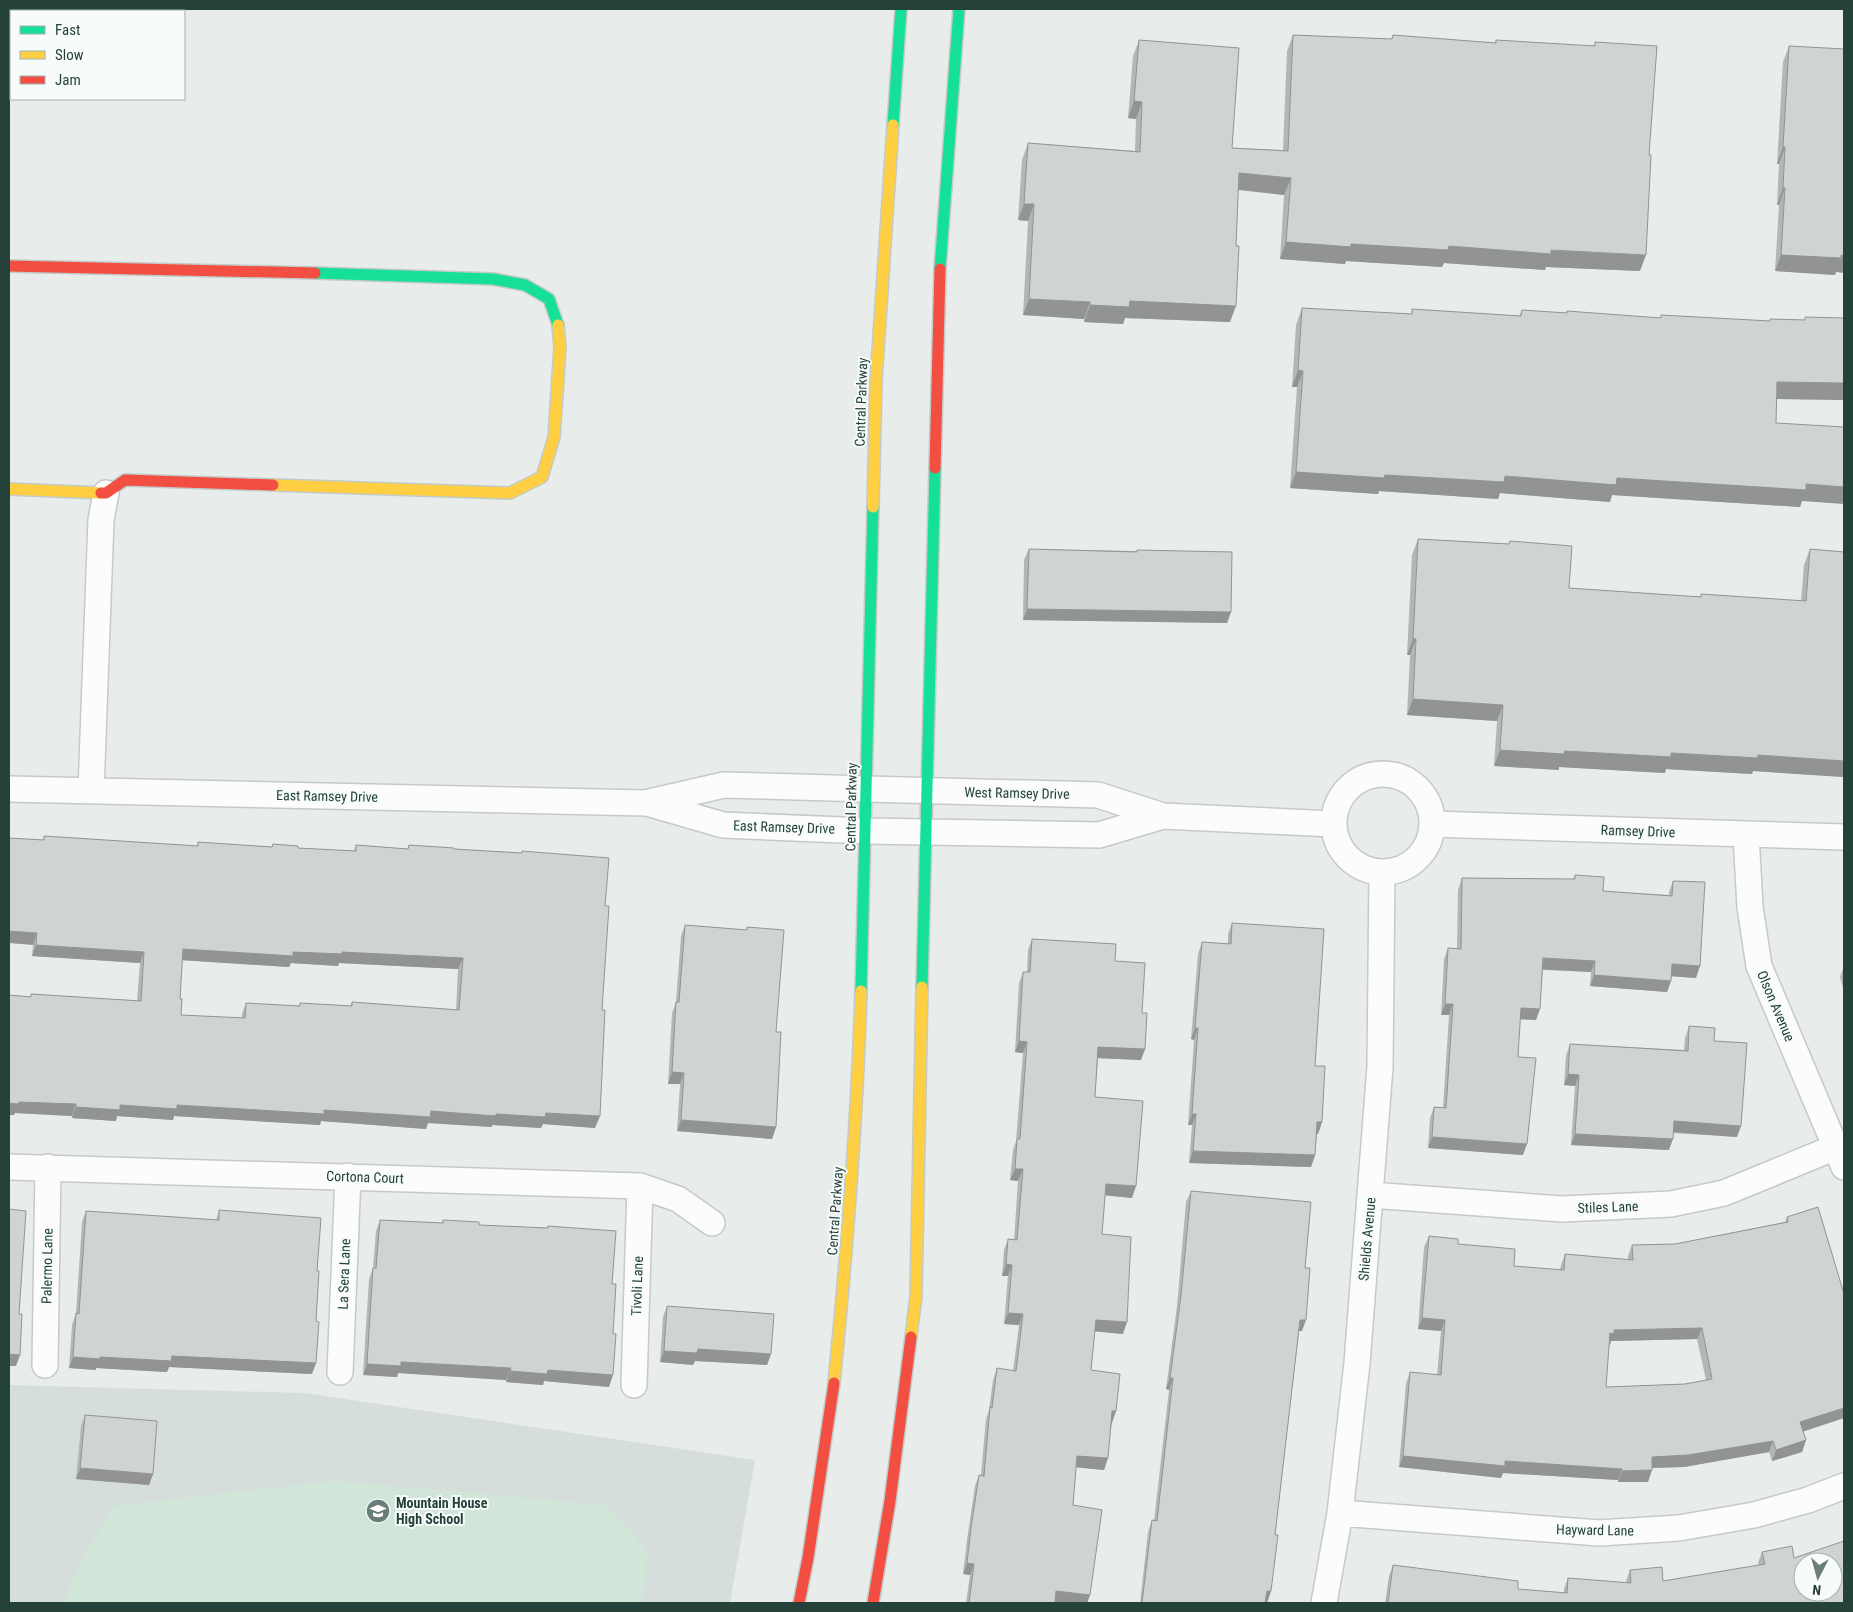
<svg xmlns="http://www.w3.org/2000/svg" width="1853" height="1612" viewBox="0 0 1853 1612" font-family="'Roboto Condensed',sans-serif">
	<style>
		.built { fill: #d6dedb }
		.pitch { fill: #d1e6d8 }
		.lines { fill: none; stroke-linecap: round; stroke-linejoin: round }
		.street-casing { stroke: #c5cac8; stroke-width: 28 }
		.fast-casing { stroke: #c3cbc8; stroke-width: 14 }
		.slow-casing { stroke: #c3cbc8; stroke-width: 14 }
		.jam-casing { stroke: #c3cbc8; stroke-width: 14 }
		.street { stroke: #fcfcfc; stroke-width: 25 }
		.fast { stroke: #16e098; stroke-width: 11 }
		.slow { stroke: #ffcf43; stroke-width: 11 }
		.jam { stroke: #f24e42; stroke-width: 11 }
		.wall { fill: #b2b6b5; fill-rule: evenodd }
		.shaded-wall { fill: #919493 }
		.building { fill: #cfd4d2; stroke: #919493; fill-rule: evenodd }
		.labels { text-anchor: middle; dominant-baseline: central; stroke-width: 4; stroke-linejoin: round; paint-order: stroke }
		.street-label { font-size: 14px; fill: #24423a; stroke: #f7fbf9 }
		.poi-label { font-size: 14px; font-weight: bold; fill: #24423a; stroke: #f7fbf9; text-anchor: start }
	</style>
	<rect width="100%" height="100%" fill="#e8edeb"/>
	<!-- built -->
	<path class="built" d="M9,1385L305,1393L755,1460L730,1603H9Z"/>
	<!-- pitch -->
	<path class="pitch" d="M334,1481L607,1505L647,1551L643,1603H64L82,1558L114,1506Z"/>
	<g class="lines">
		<!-- street casing -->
		<g class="street-casing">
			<path id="street" d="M1334 823a49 49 0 1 1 98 0a49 49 0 1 1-98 0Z
				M9,789L645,803L724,785L867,789L1098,795L1163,816
				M91,791L101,520L106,493
				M647,803L723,825L866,831L1099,835L1163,816L1333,824
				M1432,824L1844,837
				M1746,835L1750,907L1759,966L1844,1167
				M9,1167L640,1186L678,1199L712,1223
				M1370,1195L1562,1209L1671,1204L1724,1193L1836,1147
				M45,1365L48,1167
				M340,1372L348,1176
				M634,1385L640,1186
				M1340,1513L1599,1533L1679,1528L1754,1515L1808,1500L1844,1486
				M1324,1603L1340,1513L1357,1363L1370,1195L1380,1067L1382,872"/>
		</g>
		<!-- fast casing -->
		<g class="fast-casing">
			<path id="fast" d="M893,125L901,9
				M940,269L959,9
				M315,273L493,279L525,285L549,299L558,325
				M922,987L935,468
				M861,991L873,507"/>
		</g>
		<!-- slow casing -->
		<g class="slow-casing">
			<path id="slow" d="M273,485L510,493L542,477L554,437L560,347L558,325
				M9,489L101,493
				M873,507L876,381L893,125
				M911,1337L916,1296L922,987
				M834,1383C847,1252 857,1122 861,991"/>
		</g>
		<!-- jam casing -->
		<g class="jam-casing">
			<path id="jam" d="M9,266L315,273
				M935,468L940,269
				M101,493H106L125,480L273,485
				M799,1603L808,1558L834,1383
				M873,1603L890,1501L911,1337"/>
		</g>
		<!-- street -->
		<use href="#street" class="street"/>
		<!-- fast -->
		<use href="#fast" class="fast"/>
		<!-- slow -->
		<use href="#slow" class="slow"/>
		<!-- jam -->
		<use href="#jam" class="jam"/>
	</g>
	<!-- wall -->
	<path class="wall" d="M1293,35L1391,39L1393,35L1495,43L1496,40L1594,46L1595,42L1640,271L1546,267L1545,270L1444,263L1442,267L1346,261L1345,264L1280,259L1284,195L1238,190L1230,322L1125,318L1123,324L1084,322V319L1023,315L1028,221L1018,220L1022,160L1028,143L1135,151L1136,119L1128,118L1133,56L1139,40L1232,148L1283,150L1287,51Z
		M1789,46L1836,272L1835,275L1775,271L1779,205H1777L1779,164H1777L1783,62Z
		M1302,308L1411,314L1412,309L1519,316L1522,310L1566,313L1567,311L1660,318L1661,315L1770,321V319L1805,320V317L1844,400L1776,399V423L1802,501L1800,507L1612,495L1610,502L1500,493L1498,499L1379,491L1378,494L1290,488L1297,387H1292L1296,325Z
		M1418,539L1509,544L1510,541L1569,588L1700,597L1701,594L1801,601L1804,565L1810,549L1844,552V777L1753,771L1752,774L1666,769L1665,773L1559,767V770L1494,766L1497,721L1407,715L1410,655H1407L1412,555Z
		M1029,549L1136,551L1137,550L1231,612L1227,623L1023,620L1024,560Z
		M44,836L197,846L198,842L271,847L273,844L298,848L354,851L356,845L407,849L409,845L454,849L522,853V851L605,906L602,1010L595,1128L543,1124L541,1128L492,1125V1127L428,1123L426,1129L321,1121L320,1125L174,1116L173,1120L117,1116L116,1121L72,1118V1116L15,1113L14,1115H9V995L30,997L31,994L137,1001L140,963L32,956L43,840ZM182,960L289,967L291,963L338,966L339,963L458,969L456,1010L352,1002L350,1006L300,1003L299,1006L246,1003L242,1014V1018L181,1015L180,999Z
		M1575,875L1603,891L1669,895V892L1673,881L1696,978L1671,976V981L1667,992L1590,986L1591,972L1543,970L1536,1020L1520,1019L1518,1057L1523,1155L1428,1148L1430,1118L1434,1107L1443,1108L1449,1015H1441L1444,959L1448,948H1457L1458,890L1462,878L1573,879Z
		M1232,923L1315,1066L1322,1122L1318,1134H1317L1315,1155L1311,1167L1189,1163L1192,1125H1188L1194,1040L1191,1039L1198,954L1202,942L1228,944V934Z
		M685,925L746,930L747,927L776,1032V1127L772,1139L677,1131L680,1084H668L672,1013L676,1002L681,936Z
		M1032,939L1115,961L1142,1013L1145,1049L1141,1060L1098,1058L1095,1097L1132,1198L1105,1195L1102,1234L1123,1334L1095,1331L1091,1370L1112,1423L1104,1470L1076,1467L1073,1505L1090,1595L1087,1603H1063L1055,1602V1603H966L970,1575L963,1574L967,1540L975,1486L979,1475H981L986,1419L989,1410L993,1380L997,1368L1013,1371L1019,1325L1004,1324L1008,1276H1002L1004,1250L1008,1239L1014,1240L1018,1181L1010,1180L1013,1150L1016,1141L1023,1053L1015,1052L1019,983L1023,972H1027L1028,950Z
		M1844,966V991L1840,977Z
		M1689,1026L1714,1041L1737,1137L1673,1133L1669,1150L1571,1145L1575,1086L1564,1085L1566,1056L1570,1044L1684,1050L1685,1038Z
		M1191,1191L1305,1268L1302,1331H1299L1275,1535L1271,1591L1267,1603L1265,1602V1603H1140L1148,1532L1152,1520L1154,1521L1169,1390L1166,1389L1177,1306L1186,1202Z
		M219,1210L317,1271L312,1374L169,1367L167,1372L96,1368V1370L69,1368L72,1325L76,1313L82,1222L86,1211L216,1220Z
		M1787,1217L1844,1294V1418L1803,1431L1806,1440L1802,1452L1772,1461L1769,1452L1684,1467L1652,1468L1648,1482H1618V1480L1503,1473L1501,1478L1399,1467L1406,1384L1410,1372L1437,1375L1441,1331L1418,1329L1424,1247L1429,1236L1458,1244L1514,1266L1560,1270L1561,1265L1565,1254L1628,1260V1256L1632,1245L1675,1244L1785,1222ZM1697,1339L1706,1380L1685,1384L1606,1387L1609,1345L1611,1341Z
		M380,1220L442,1223L443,1220L479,1225L548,1228V1226L612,1284L609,1387L544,1381L543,1385L506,1382V1380L398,1373L397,1377L363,1375L369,1279L373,1268L376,1231Z
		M667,1306L771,1354L767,1365L695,1361L693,1365L660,1362L663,1317Z
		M85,1415L153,1474L149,1485L76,1479L81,1426Z
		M1762,1552L1794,1558L1844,1603H1385L1389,1576L1393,1565L1518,1589L1564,1593V1589L1568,1578L1626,1583V1581L1630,1570L1663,1581L1759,1565L1758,1563Z"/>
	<!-- shaded-wall -->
	<path class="shaded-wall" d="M1134,101L1142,102L1136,119L1128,118Z
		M1783,147H1785L1779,164H1777Z
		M1239,173L1291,178L1284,195L1233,189Z
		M1783,188H1785L1779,205H1777Z
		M1024,204H1034L1028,221L1018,220Z
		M1286,242L1449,246L1646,255L1640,271L1546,267L1545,270L1444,263L1442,267L1346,261L1345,264L1280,259Z
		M1781,255L1844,256V273L1836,272L1835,275L1775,271Z
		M1029,299L1090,302L1084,319L1023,315Z
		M1130,301L1236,306L1230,322L1125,318L1123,324L1084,322L1090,305Z
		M1298,370L1303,371L1297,387H1292Z
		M1777,382L1844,383V400L1771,399Z
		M1296,472L1385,475L1617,478L1806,484L1844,487V504L1802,501L1800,507L1612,495L1610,502L1500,493L1498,499L1379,491L1378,494L1290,488Z
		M1027,609L1231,612L1227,623L1023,620Z
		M1413,639H1416L1410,655H1407Z
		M1413,699L1503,705L1497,721L1407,715Z
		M1500,750L1758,755L1844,761V777L1753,771L1752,774L1666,769L1665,773L1559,767V770L1494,766Z
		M9,931L37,933L33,945L9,943Z
		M36,945L144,952L140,963L32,956Z
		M183,949L342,952L463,958L458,969L339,963L338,966L291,963L289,967L179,960Z
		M1543,958L1595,961L1591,972L1539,969Z
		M1672,964L1700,966L1696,978L1668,976Z
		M1594,975L1671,981L1667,992L1590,986Z
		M1445,1004H1453L1449,1015H1441Z
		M1521,1008L1540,1009L1536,1020L1517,1019Z
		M1195,1028H1198L1194,1040L1191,1039Z
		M1019,1041L1027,1042L1023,1053L1015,1052Z
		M1098,1047L1145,1049L1141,1060L1094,1058Z
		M672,1072L684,1073L680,1084H668Z
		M1568,1074L1579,1075L1575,1086L1564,1085Z
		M19,1102L76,1104L72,1116L15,1113L14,1115H9V1103Z
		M120,1105H177L324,1110L431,1111L496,1114L546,1113L600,1116L595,1128L543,1124L541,1128L492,1125V1127L428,1123L426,1129L321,1121L320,1125L174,1116L173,1120L117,1116L116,1121L72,1118L76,1107Z
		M1192,1114H1196L1192,1125H1188Z
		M681,1120L776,1127L772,1139L677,1131Z
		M1674,1121L1741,1126L1737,1137L1670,1132Z
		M1317,1122H1322L1318,1134L1313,1133Z
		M1575,1134L1673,1139L1669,1150L1571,1145Z
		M1432,1137L1527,1144L1523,1155L1428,1148Z
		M1193,1151L1315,1155L1311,1167L1189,1163Z
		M1015,1169H1023L1018,1181L1010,1180Z
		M1106,1184L1136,1186L1132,1198L1102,1195Z
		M1006,1264L1012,1265L1008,1276H1002Z
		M1008,1313L1023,1314L1019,1325L1004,1324Z
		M1422,1318L1445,1320L1441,1331L1418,1329Z
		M1096,1320L1127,1322L1123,1334L1091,1331Z
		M1300,1320H1306L1302,1331H1296Z
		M1702,1328L1697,1339L1611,1341L1610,1345H1606L1610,1333L1614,1330Z
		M698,1349L771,1354L767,1365L695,1361L693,1365L660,1362L664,1351Z
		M9,1354L20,1355L16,1366H9Z
		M172,1356L316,1363L312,1374L169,1367L167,1372L96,1368V1370L69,1368L73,1357Z
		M401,1362L511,1368L506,1380L398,1373L397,1377L363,1375L367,1364Z
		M548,1370L613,1375L609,1387L544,1381L543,1385L506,1382L510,1371Z
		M1170,1378H1173L1169,1390L1166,1389Z
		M1844,1408V1418L1796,1434L1800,1422Z
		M1112,1411H1116L1112,1423L1108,1422Z
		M1806,1440L1802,1452L1772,1461L1776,1450Z
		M1773,1441L1769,1452L1684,1467L1648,1468L1652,1457Z
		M1077,1456L1108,1458L1104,1470L1073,1467Z
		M1403,1456L1505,1461L1622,1469L1618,1480L1503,1473L1501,1478L1399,1467Z
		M80,1468L153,1474L149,1485L76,1479Z
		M1652,1470L1648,1482H1618L1622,1471Z
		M967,1563L974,1564L970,1575L963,1574Z
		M1056,1591L1090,1595L1087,1603H1063L1052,1602Z
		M1267,1591H1271L1267,1603L1263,1602Z"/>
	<!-- building -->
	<path class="building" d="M1293,35L1392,39L1393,35L1496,43V40L1595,46V42L1657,46L1649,155H1651L1646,255L1551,250V254L1449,246L1448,250L1351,244V247L1286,242L1291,178L1239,173L1236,246H1239L1236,306L1130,301L1129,307L1090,305V302L1029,299L1034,204H1024L1028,143L1140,152L1142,102L1134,101L1139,40L1239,48L1232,148L1288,151Z
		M1789,46L1844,49V256L1841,255V258L1781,255L1785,188H1783L1785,147H1783Z
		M1302,308L1412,314V309L1521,316L1522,310L1567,313V311L1661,318V315L1770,321V319L1805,320V317L1844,318V383L1777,382L1776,423L1844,427V487L1806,484V490L1617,478L1616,485L1505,476L1504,482L1385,475L1384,478L1296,472L1303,371L1298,370Z
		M1418,539L1509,544L1510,541L1572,546L1569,588L1701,597V594L1806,601L1810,549L1844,552V761L1758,755V758L1671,753V757L1565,751L1564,754L1500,750L1503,705L1413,699L1416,639H1413Z
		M1029,549L1137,552V550L1232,552L1231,612L1027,609Z
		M44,836L198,846V842L272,847L273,844L298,846V848L356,851V845L408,849L409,845L454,848V849L522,853V851L609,858L605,906H609L602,1010H605L600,1116L546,1113L545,1117L496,1114V1116L431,1111L430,1117L324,1110V1114L177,1105V1109L120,1105V1110L76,1107V1104L19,1102L18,1104L9,1103V995L31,997V994L141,1001L144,952L36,945L37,933L9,931V838L44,840ZM183,949L293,956V952L342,954V952L463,958L459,1010L352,1002V1006L300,1003V1006L246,1003L245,1018L181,1015L182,999H180Z
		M1575,875L1604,877L1603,891L1672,896L1673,881L1705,882L1700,966L1672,964L1671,981L1594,975L1595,961L1543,958L1540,1009L1521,1008L1518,1057L1536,1058L1527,1144L1432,1137L1434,1107L1446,1108L1453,1004H1445L1448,948L1461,949L1462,878L1575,879Z
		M1232,923L1324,929L1315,1066H1325L1322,1122H1317L1315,1155L1193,1151L1196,1114H1192L1198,1028H1195L1202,942L1231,944Z
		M685,925L747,930V927L784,930L776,1032H781L776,1127L681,1120L684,1073L672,1072L676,1002H679Z
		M1032,939L1116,944L1115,961L1145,963L1142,1013H1147L1145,1049L1098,1047L1095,1097L1143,1101L1136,1186L1106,1184L1102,1234L1131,1237L1127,1322L1096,1320L1091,1370L1120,1374L1116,1411H1112L1108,1458L1077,1456L1073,1505L1102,1510L1090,1595L1056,1591L1055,1603H969L974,1564L967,1563L971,1528L979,1475L984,1476L990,1407L992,1408L997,1368L1016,1371L1023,1314L1008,1313L1012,1265L1006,1264L1008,1239L1017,1240L1023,1169H1015L1017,1139H1020L1027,1042L1019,1041L1023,972H1030Z
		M1689,1026L1715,1028L1714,1041L1747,1043L1741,1126L1674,1121L1673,1139L1575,1134L1579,1075L1568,1074L1570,1044L1688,1051Z
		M1191,1191L1311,1202L1305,1268H1310L1306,1320H1300L1275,1535H1278L1271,1591H1267L1265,1603H1142L1152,1520L1157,1521L1173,1378H1170L1181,1295Z
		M1818,1207L1844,1294V1408L1800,1422L1806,1440L1776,1450L1773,1441L1688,1455L1652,1457V1470L1622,1471V1469L1505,1461V1466L1403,1456L1410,1372L1441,1375L1445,1320L1422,1318L1429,1236L1458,1239V1244L1515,1249L1514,1266L1564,1270L1565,1254L1633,1260L1632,1245L1675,1244L1788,1222L1787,1217ZM1702,1328L1712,1379L1685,1384L1606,1387L1610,1333L1614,1334V1330Z
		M9,1209L26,1211L19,1314H22L20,1355L9,1354Z
		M219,1210L321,1218L317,1271H319L316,1321L319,1322L316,1363L172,1356L171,1361L100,1357V1359L73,1357L76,1313L79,1314L86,1211L219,1220Z
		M380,1220L443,1223V1220L479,1222V1225L548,1228V1226L616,1231L612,1284H616L613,1334H616L613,1375L548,1370L547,1374L510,1371L511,1368L401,1362V1366L367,1364L373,1268H376Z
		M667,1306L774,1314L771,1354L698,1349L697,1353L664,1351Z
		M85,1415L157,1421L153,1474L80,1468Z
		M1844,1541V1603H1388L1393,1565L1518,1581V1589L1567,1593L1568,1578L1631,1583L1630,1570L1662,1567L1663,1581L1765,1564L1762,1552L1792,1546L1794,1558ZM1803,1562H1833V1592H1803Z"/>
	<!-- icons -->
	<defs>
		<g id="school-disc" transform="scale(1.25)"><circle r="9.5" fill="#697e78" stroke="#f7fbf9"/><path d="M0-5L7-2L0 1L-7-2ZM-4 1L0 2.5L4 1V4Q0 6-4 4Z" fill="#fff"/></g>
	</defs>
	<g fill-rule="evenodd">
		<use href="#school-disc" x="378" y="1511"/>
	</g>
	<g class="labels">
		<!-- street labels -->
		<g class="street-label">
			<text transform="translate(861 402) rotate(-88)">Central Parkway</text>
			<text transform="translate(1017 793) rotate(1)">West Ramsey Drive</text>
			<text transform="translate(327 796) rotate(1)">East Ramsey Drive</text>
			<text transform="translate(851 807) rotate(-89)">Central Parkway</text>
			<text transform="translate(784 827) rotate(2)">East Ramsey Drive</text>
			<text transform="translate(1638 831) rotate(2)">Ramsey Drive</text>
			<text transform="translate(1776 1006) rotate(67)">Olson Avenue</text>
			<text transform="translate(365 1177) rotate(2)">Cortona Court</text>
			<text transform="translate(1608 1207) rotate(-2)">Stiles Lane</text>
			<text transform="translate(835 1211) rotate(-86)">Central Parkway</text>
			<text transform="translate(1367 1239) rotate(-85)">Shields Avenue</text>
			<text transform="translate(47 1266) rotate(-89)">Palermo Lane</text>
			<text transform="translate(344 1274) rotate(-88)">La Sera Lane</text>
			<text transform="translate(637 1286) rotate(-88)">Tivoli Lane</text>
			<text transform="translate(1595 1530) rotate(1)">Hayward Lane</text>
		</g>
		<!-- poi labels -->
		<g class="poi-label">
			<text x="396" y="1503">Mountain House<tspan x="396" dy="16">High School</tspan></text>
		</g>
	</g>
	<!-- border -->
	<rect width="1853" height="1612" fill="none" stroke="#24423a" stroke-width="20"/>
	<!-- legend -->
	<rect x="10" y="10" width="175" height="90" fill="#f7fbf9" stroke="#a3b1ad"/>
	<rect x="20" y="26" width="25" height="8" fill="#16e098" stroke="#a3b1ad"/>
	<text x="55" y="35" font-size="15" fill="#24423a">Fast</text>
	<rect x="20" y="51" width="25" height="8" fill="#ffcf43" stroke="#a3b1ad"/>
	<text x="55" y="60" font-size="15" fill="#24423a">Slow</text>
	<rect x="20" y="76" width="25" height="8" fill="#f24e42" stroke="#a3b1ad"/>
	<text x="55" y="85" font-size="15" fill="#24423a">Jam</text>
	<!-- north arrow -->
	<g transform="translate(1818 1577) rotate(186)"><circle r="24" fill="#f7fbf9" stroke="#a3b1ad"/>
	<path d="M0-4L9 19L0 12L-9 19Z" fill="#697e78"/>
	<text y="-8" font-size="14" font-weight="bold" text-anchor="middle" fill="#24423a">N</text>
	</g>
</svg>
